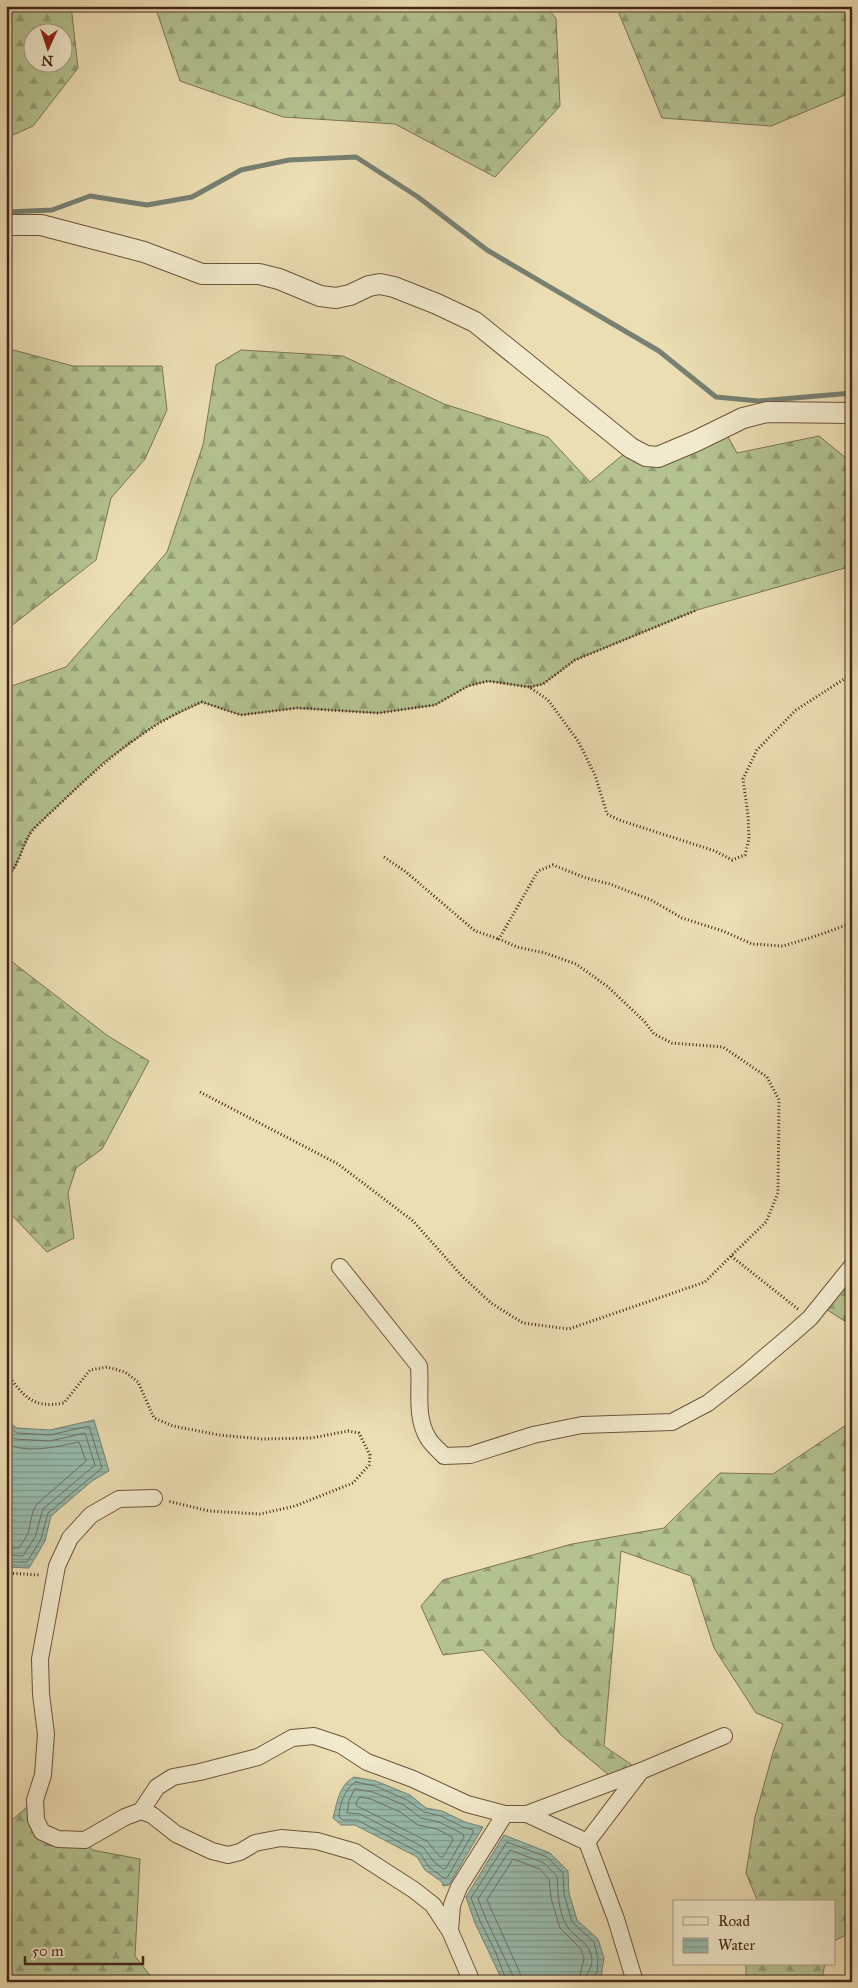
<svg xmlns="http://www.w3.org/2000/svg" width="858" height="1988" viewBox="0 0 858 1988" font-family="'IM FELL Great Primer',serif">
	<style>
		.forest { fill: url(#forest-firs); stroke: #7c7454; fill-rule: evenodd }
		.water { fill: url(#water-rules); stroke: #778072 }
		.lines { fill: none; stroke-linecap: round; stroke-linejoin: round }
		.shore { stroke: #6e7063; stroke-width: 1 }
		.stream { stroke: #778072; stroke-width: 5 }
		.minor-casing { stroke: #6e533e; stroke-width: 18 }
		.tertiary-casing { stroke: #6e533e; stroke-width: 22 }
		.path { stroke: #452518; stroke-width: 3; stroke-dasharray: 1 2.5; stroke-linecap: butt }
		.minor { stroke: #f2eacd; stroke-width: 16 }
		.tertiary { stroke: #f2eacd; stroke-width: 20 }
	</style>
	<defs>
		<pattern id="forest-firs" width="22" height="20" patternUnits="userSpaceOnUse" patternTransform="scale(1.25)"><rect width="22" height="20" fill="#b3c28f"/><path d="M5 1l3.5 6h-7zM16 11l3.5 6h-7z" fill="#939d74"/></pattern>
		<pattern id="water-rules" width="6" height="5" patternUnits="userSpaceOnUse" patternTransform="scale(1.25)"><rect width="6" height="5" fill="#98bcae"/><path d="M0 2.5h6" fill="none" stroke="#7e998d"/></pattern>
	</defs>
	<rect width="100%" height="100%" fill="#ebdeb2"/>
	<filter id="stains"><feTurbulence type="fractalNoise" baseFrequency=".004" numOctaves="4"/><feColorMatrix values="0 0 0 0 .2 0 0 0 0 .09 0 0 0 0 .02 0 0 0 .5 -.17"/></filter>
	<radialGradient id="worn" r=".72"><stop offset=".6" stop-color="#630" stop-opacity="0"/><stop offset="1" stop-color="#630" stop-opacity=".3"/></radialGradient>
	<!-- forest -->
	<path class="forest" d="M6,6H71L78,68L33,126L6,138ZM62,32V62H32V32Z
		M155,6H545L556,18L560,106L495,177L395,124L283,117L180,81Z
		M616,6H852V92L771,126L662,118Z
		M6,348L73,366H162L167,410L145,459L111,498L96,560L6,630Z
		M241,350L343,356L444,404L548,437L590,482L631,448L646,456L723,428L737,453L819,436L852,463V566L697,610L575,660L543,684L529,687L488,681L468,686L435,705L378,713L297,708L241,715L202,702L158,723L104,762L31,831L13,871L6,875V688L66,667L167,552L203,445L216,365Z
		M6,957L108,1036L149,1061L102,1149L76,1168L68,1193L74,1238L47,1252L6,1209Z
		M852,1266V1326L820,1305Z
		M852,1421V1932L834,1941V1902H758L746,1873L755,1817L774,1749L783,1724L756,1713L714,1648L691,1576L621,1551L604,1746L641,1771L616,1781L562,1736L483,1650L443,1655L421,1606L443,1580L572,1544L664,1528L720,1473L773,1474Z
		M35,1800L42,1832L85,1840L92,1850L140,1859L135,1956L155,1982H6V1829L11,1821Z
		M746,1964H825L821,1982H746Z"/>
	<!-- water -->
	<path class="water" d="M6,1420L17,1428L50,1430L94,1420L109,1471L92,1481L51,1516L45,1541L29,1568L6,1567Z
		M354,1777L376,1781L410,1795L426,1808L442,1811L465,1822L483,1827L449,1885L443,1886L442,1882L425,1870L417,1857L355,1825H341L333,1818C337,1803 339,1785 354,1777Z
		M504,1835L550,1853L568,1871L569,1893L577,1920L598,1939L604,1958L601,1977L592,1982H503L475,1923L466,1897Z"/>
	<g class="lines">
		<!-- shore -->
		<path class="shore" d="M6,1426L17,1433L50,1435L89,1426L102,1468L48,1513L41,1539L27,1562H6
			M6,1434L15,1439L50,1441L85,1433L95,1465L43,1509L35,1537L23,1556L6,1555
			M6,1443C27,1455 58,1446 79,1442L86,1461L37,1504L33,1511L28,1534L19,1548H6
			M356,1782L375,1786L407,1800L424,1812L441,1816L463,1827L473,1830V1833L447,1878H444L429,1867L420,1853L357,1820H343L339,1817C339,1806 345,1787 356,1782Z
			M355,1789L373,1792L404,1805L421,1818L439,1822L463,1834L464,1837L446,1868L443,1869L434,1862L423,1847L360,1814L347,1813L349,1801Z
			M360,1797L371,1799L400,1812L418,1825L437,1829L452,1837L453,1840L443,1857H440L427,1841L357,1806L356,1803Z
			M507,1982L496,1953L480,1921L471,1898L507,1842L547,1857L563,1873L564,1894L572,1922L594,1942L598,1959L597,1973L592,1977L591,1982
			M514,1982L513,1976L486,1919L478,1899L510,1850L544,1863L557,1876C558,1892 558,1912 567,1926C575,1939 591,1942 592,1960C592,1969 586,1973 585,1982
			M521,1982L520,1973L487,1900L513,1859L540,1869L549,1879L551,1898L560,1928L581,1949L584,1959L578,1982"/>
		<!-- stream -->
		<path class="stream" d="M6,212L52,210L90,196L147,205L192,197L241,170L289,160L356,157L418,197L487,250L659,351L716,397L759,401L852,393"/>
		<!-- minor casing -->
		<g class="minor-casing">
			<path id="minor" d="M340,1267L419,1366C421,1390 415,1417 428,1438C432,1445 439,1450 444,1456L470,1455L533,1435L582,1425L672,1422L708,1403L745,1374L792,1334L810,1318L852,1266
				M154,1498L119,1499L91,1515L70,1538L57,1566L40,1659L41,1694L46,1734L43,1775L35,1800L36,1820L42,1832L58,1839L85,1840L125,1817L141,1811L152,1815L176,1834L212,1851L228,1855L240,1852L255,1843L281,1838L317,1841L355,1852L414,1890L433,1905L450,1931L472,1982
				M141,1811L157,1787L173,1777L200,1772L258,1757L292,1738L314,1736L341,1745L367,1762L413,1779L467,1804L505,1814H527L641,1771L724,1736
				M527,1814L587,1842
				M450,1931L452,1905L459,1887L505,1814
				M635,1982L616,1919L587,1842L641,1771"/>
		</g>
		<!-- tertiary casing -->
		<g class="tertiary-casing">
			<path id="tertiary" d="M6,225H41L144,252L202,274H259L279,279L320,296L336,298L350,295L369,286L380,284L394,287L437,304L475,322L631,448L646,456L658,457L696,441L743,418L767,412L852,413"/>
		</g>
		<!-- path -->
		<path class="path" d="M530,687L543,684L575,660L697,610
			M384,857L406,872L475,931L499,939
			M6,875C21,867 21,843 33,830C43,819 55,809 66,798C106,760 150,722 202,702L241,715L297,708L378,713L435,705L468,686L488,681L529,687L548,700L578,741L595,775L607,814L619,820L715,851L732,860L745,855L749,839L748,815L743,779L757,750L796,710L852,674
			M200,1092L338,1164L413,1221L462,1276L491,1303L523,1323L569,1329L705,1282L731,1256
			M798,1309L731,1256L766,1222L778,1193L779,1100L767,1077L723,1047L672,1043L654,1034L644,1021L607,986L576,964L545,953L517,947L499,939L538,871L553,865L586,878L610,884L651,900L682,918L723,931L752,944L783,946L816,936L852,923
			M6,1372C23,1396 32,1409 64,1403L90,1370L107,1367L125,1372L138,1382L154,1418L173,1426L219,1435L262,1439L312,1438L348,1431L359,1433L370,1455L369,1465L353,1483L295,1506L260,1514L209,1511L168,1501
			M6,1573L40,1575"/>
		<!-- minor -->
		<use href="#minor" class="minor"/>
		<!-- tertiary -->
		<use href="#tertiary" class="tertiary"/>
	</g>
	<!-- margin -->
	<rect width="858" height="1988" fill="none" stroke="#ebdeb2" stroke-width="25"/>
	<rect x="8" y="8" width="843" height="1973" fill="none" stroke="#452518" stroke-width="2.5"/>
	<rect x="12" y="12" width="833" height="1963" fill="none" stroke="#452518"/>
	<!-- legend -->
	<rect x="673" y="1900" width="162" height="65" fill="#f2eacd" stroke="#ad9b85"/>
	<rect x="683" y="1917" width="25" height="8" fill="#f2eacd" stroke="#ad9b85"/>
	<text x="718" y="1926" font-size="15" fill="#452518">Road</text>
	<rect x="683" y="1938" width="25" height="15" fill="url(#water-rules)" stroke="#ad9b85"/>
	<text x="718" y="1950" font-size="15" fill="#452518">Water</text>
	<!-- north arrow -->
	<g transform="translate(48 48) rotate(183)"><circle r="24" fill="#f2eacd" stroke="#ad9b85"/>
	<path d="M0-4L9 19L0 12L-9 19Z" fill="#8f2418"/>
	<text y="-8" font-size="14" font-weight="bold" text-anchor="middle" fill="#452518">N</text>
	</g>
	<!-- scale -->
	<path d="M25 1956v8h118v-8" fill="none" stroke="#452518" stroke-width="2.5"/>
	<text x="32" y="1956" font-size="15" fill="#452518" stroke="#f2eacd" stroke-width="4" paint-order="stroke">50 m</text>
	<rect width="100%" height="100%" filter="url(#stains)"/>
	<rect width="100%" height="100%" fill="url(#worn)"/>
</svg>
